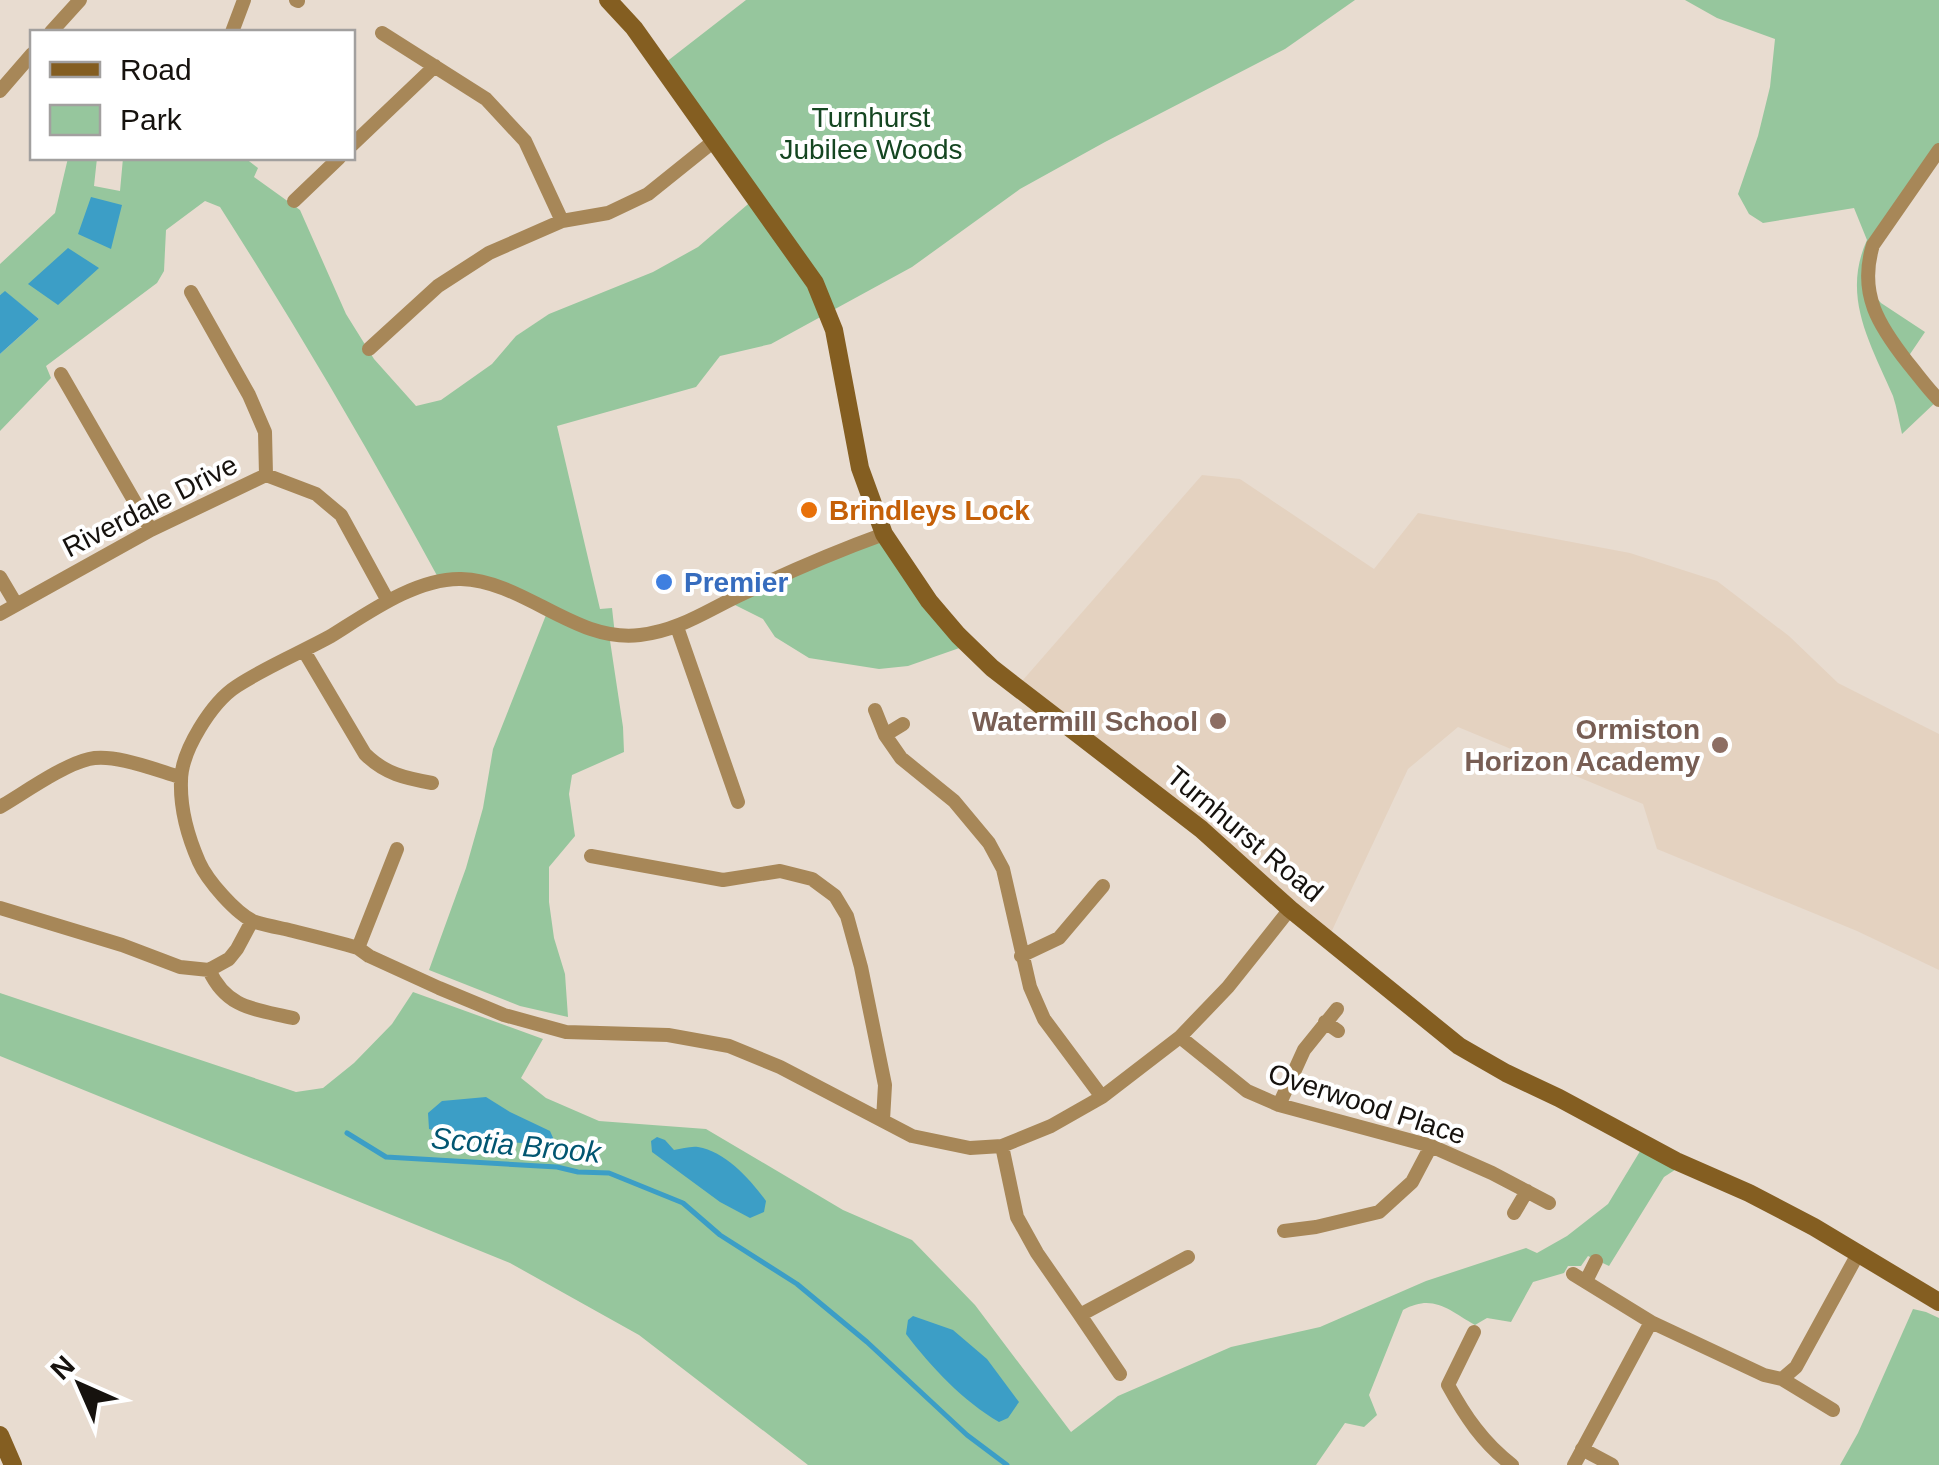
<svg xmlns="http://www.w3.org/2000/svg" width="1939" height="1465" viewBox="0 0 1939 1465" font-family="Arial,sans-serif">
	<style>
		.built { fill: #e4d2c0 }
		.green { fill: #96c69d }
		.water { fill: #3c9ec6 }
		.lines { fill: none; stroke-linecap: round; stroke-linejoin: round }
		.stream { stroke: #3c9ec6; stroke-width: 5 }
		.street { stroke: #a78758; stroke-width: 14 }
		.secondary { stroke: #845e21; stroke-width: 18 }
		.food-dot { fill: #e8710a; stroke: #fff; stroke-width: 4 }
		.shop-dot { fill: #3f7fe0; stroke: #fff; stroke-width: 4 }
		.education-dot { fill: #8d6e63; stroke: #fff; stroke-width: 4 }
		.labels { text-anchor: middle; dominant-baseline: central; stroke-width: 8; stroke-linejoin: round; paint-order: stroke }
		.park-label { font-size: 28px; fill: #154621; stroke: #fff }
		.street-label { font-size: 28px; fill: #16120e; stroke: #fff }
		.food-label { font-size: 28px; font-weight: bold; fill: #c56008; stroke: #fff; text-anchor: start }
		.shop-label { font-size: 28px; font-weight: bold; fill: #366cbe; stroke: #fff; text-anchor: start }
		.education-label { font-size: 28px; font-weight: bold; fill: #785e54; stroke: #fff; text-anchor: end }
		.water-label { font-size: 30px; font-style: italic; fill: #025671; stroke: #fff }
	</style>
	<rect width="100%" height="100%" fill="#e8dcd0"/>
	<!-- built -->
	<path class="built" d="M1202,475L1240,479L1374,569L1418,513L1630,553L1717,581L1789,636L1838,683L1939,734V970L1857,931L1657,849L1643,804L1458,727L1408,769L1328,939L1016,688Z"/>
	<!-- green -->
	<path class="green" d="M746,0H1355L1285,49L1105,142L1020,189L912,267L771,344L720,356L696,387L557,426L600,609L612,608L615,635L609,634L623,727L624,752L572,775L569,794L575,836L549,867V902L554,938L565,974L568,1017L520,1006L429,970L466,868L483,808L493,749L548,610L510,591L440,581C371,454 298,329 220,207L205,201L166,230L164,271L157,283L46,366L51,378L0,431V354L39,319L5,292L0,295V264L55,213L68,158H97L94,186L120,191L123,158H245L258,168L254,177L300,210L346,314L374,359L416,406L441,400L492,364L516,336L549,314L653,272L698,247L754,199L661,66Z
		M1685,0H1939V150L1873,245L1868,288L1881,303L1925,332L1906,360L1939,399L1902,434C1899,421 1897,408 1893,396C1871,344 1841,297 1867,240L1854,208L1763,223L1749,214L1738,194L1758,136L1770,87L1775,39L1717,18Z
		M884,534L968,645L908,666L879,669L809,658L775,637L763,619L727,601Z
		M413,992L543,1039L521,1078L546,1098L599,1121L706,1129L843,1210L912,1240L975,1305L1071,1432L1118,1396L1231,1347L1320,1327L1426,1281L1526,1248L1537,1253L1567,1236L1608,1204L1645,1143L1684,1164L1664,1177L1609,1266L1588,1256L1581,1266H1568L1564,1273L1533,1282L1511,1322L1487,1318L1475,1325C1449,1310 1433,1293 1403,1310L1369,1395L1377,1415L1364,1427L1345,1423L1316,1465H808L639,1335L510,1263L0,1056V993L296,1092L323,1088L354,1063L392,1024Z
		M1913,1309L1926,1312L1939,1318V1465H1840L1858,1433Z"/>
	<!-- water -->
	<path class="water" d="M91,197L122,205L111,249L78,234Z
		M68,248L99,268L58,305L28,284Z
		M5,291L39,319L0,354V295Z
		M486,1097L510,1112L550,1131L554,1140L549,1145L466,1139L429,1129L428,1113L442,1101Z
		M657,1137L665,1140L674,1150C682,1149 690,1146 698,1147C725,1151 751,1180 766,1201L764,1212L750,1218L720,1202L652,1152L651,1141Z
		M913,1316L953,1330L987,1359L1019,1402L1008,1418L999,1422C963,1401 931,1367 906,1334L908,1320Z"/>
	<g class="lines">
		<!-- stream -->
		<path class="stream" d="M347,1133L386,1157L557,1167L578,1172L609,1173L683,1203L720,1235L797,1284L867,1342L967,1435L1007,1465"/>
		<!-- street -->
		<path class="street" d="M296,0L298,1
			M51,32L80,0
			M232,32L244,0
			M382,33L486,99L525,141L562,221
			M0,91L32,54
			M352,145L435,66
			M1939,150L1873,245C1858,294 1879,326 1908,363C1918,375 1927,388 1939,400
			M294,201L339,158
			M191,292L249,395L265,432L266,475
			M369,349L438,286L489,253L562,221L608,213L648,194L714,141
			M61,374L151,530
			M884,534C834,552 786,573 738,596C705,612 677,631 640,635C575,643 525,581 461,579C416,578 368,613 331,636C300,653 266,667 237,686C212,702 181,751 181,781C180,809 188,837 199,862C207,880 236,914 255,922C264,925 275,927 285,929C309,935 334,941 358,948L369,956L439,988L504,1015L566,1032L668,1035L729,1046L780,1067L912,1136L970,1148L1002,1146L1051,1126L1102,1097L1180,1037L1228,987L1290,909
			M0,577L16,604
			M0,614L151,530L266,475L316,494L341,515L388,601
			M677,627L738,802
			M304,651L365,754C385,774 405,778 432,783
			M875,710L885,735L901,758L954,801L989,843L1003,869L1030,987L1044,1019L1102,1097
			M885,735L903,724
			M0,807C24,793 63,765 89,759C114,753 156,770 180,777
			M591,856L723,880L780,871L812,879L835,896L847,916L861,967L885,1085L883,1120
			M0,908L122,945L180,967L209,970L229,959L237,949L252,921
			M358,948L397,849
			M1021,956L1059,938L1103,886
			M209,970C227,1009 255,1009 293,1018
			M1325,1022L1338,1031
			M1180,1037L1247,1091L1279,1105L1431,1146L1492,1173L1549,1203
			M1279,1105L1304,1050L1337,1009
			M1002,1146L1017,1217L1037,1253L1080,1315L1188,1257
			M1514,1213L1527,1191
			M1284,1231L1316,1227L1379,1212L1412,1182L1431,1146
			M1573,1274L1651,1322
			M1586,1281L1596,1261
			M1080,1315L1120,1374
			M1474,1332L1448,1385C1465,1416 1483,1443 1512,1465
			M1782,1379L1833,1410
			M1582,1449L1612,1465
			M1574,1465L1651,1322L1764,1375L1782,1379L1796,1367L1859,1252"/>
		<!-- secondary -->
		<path class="secondary" d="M608,0L634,28L815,283L834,330L860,468L884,534L929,601L958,635L992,668L1201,829L1290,909L1459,1046L1506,1073L1559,1098L1676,1161L1749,1193L1814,1227L1939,1302
			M0,1435L13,1465"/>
	</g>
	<!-- markers -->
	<circle class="food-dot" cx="809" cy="510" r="10"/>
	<circle class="shop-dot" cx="664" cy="582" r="10"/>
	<g class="education-dot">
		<circle cx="1218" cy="721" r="10"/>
		<circle cx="1720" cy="745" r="10"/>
	</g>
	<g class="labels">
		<!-- park labels -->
		<g class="park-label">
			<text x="871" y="117">Turnhurst<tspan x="871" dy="32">Jubilee Woods</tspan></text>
		</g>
		<!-- street labels -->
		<g class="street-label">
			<text transform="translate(150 506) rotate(-27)">Riverdale Drive</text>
			<text transform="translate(1245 834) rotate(40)">Turnhurst Road</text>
			<text transform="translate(1367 1104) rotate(18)">Overwood Place</text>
		</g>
		<!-- food labels -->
		<g class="food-label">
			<text x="829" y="510">Brindleys Lock</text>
		</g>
		<!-- shop labels -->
		<g class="shop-label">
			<text x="684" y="582">Premier</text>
		</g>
		<!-- education labels -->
		<g class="education-label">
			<text x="1198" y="721">Watermill School</text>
			<text x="1700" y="729">Ormiston<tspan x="1700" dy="32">Horizon Academy</tspan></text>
		</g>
		<!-- water labels -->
		<g class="water-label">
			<text transform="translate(516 1145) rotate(5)">Scotia Brook</text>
		</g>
	</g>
	<!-- legend -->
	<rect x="30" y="30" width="325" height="130" fill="#ffffff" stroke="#a2a09f" stroke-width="2.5"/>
	<rect x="50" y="62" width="50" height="15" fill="#845e21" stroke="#a2a09f" stroke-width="2.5"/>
	<text x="120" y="80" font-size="30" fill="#16120e">Road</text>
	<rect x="50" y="105" width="50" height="30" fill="#96c69d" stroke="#a2a09f" stroke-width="2.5"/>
	<text x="120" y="130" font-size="30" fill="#16120e">Park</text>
	<!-- north arrow -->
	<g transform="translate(80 1385) rotate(315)" stroke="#ffffff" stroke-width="8" paint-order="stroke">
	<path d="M0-8L18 38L0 25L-18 38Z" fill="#16120e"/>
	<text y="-15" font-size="28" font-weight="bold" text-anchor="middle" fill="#16120e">N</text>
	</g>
</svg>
